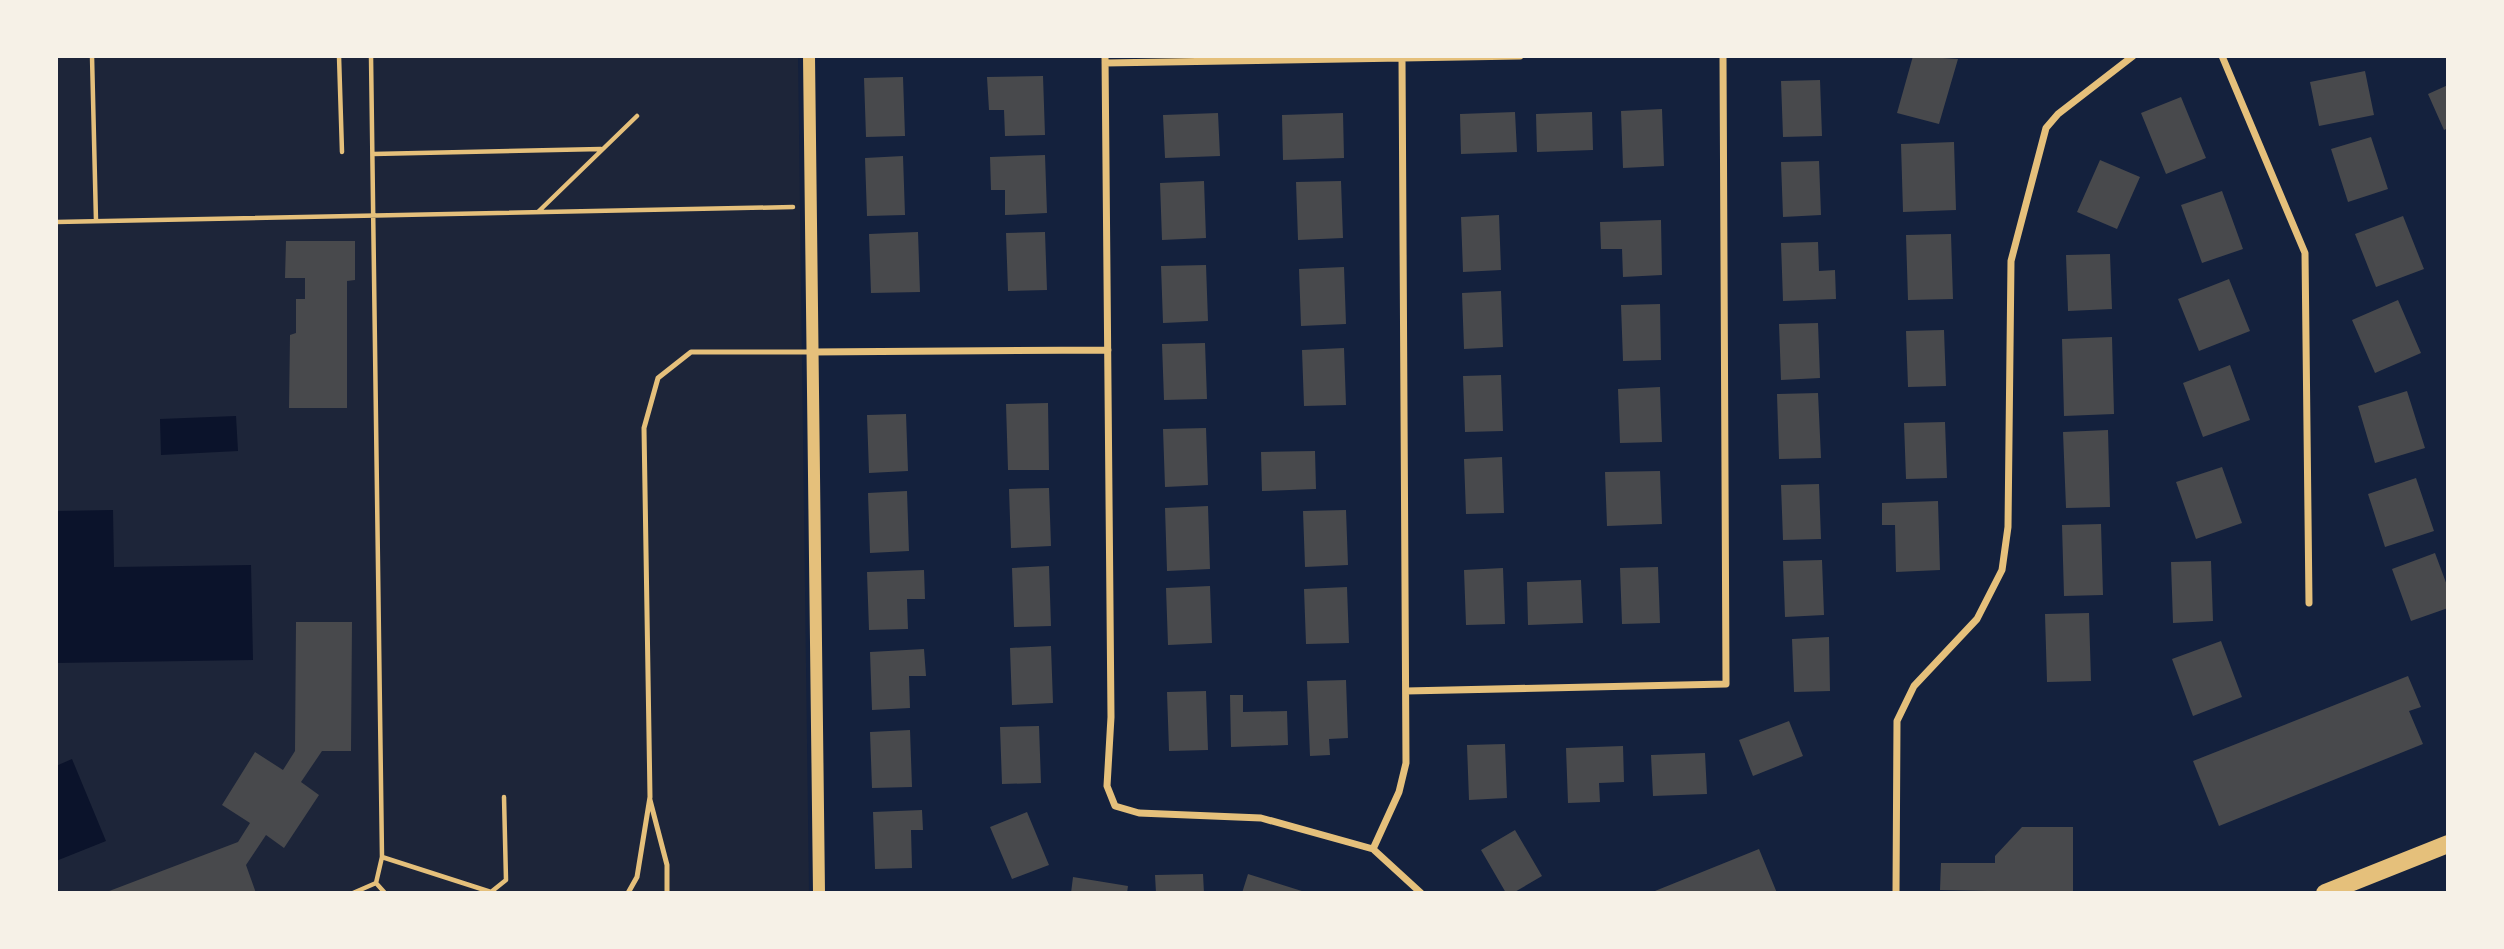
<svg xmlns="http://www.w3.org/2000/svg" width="2504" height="949" viewBox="0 0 2504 949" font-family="'Exo 2',sans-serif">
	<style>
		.green { fill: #1d2539 }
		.water { fill: #0b132b }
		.building { fill: #48494c }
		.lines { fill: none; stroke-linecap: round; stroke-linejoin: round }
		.path { stroke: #e5c07b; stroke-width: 4.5 }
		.service { stroke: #e5c07b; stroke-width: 5 }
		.minor { stroke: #e5c07b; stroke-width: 7 }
		.tertiary { stroke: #e5c07b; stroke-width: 12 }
		.primary { stroke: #e5c07b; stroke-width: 18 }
	</style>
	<rect width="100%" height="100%" fill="#14213d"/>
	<!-- green -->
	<path class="green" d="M56,56H798L809,893H56Z"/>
	<!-- water -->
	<path class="water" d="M236,416L238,451L161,455L160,419Z
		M113,510L114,567L251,565L253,660L56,663V511Z
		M72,759L106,841L56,861V766Z"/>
	<!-- building -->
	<path class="building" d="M1913,56L1958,59L1939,124L1897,113Z
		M2365,71L2374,115L2319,126L2310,82Z
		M1043,76L1045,135L1005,136L1004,110H989L987,77Z
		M903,77L905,136L866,137L864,78Z
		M1820,80L1822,136L1783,137L1781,81Z
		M2448,85V128L2444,130L2428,94Z
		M2181,97L2206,158L2166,174L2141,113Z
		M1662,109L1664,166L1623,168L1621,111Z
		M1515,112L1517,152L1461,154L1460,114Z
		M1592,112L1593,150L1537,152L1536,114Z
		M1218,113L1220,156L1165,158L1163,115Z
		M1343,113L1344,158L1283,160L1282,115Z
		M2371,137L2388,189L2348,202L2331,149Z
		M1954,142L1956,210L1903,212L1901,144Z
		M1045,155L1047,213L1005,215V190H991L990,157Z
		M903,156L905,215L867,216L865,158Z
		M2100,160L2140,177L2117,229L2077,212Z
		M1819,161L1821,215L1783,217L1781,162Z
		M1204,181L1206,238L1162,240L1160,183Z
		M1341,181L1343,238L1298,240L1296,182Z
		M2222,191L2243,249L2202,263L2181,205Z
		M1499,215L1501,270L1463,272L1461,217Z
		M2403,216L2424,269L2376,287L2355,234Z
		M1661,220L1662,275L1623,277L1622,249H1601L1600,222Z
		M918,232L920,292L871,293L869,234Z
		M1045,232L1047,290L1008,291L1006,233Z
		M1951,234L1953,299L1908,300L1906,235Z
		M286,241H355V280L347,281V408H289L290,335L296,333V299H305V278H285Z
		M1818,242L1819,271L1835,270L1836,299L1783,301L1781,243Z
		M2110,254L2112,309L2068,311L2066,255Z
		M1206,265L1208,321L1163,323L1161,266Z
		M1344,267L1346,324L1301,326L1299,269Z
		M2229,279L2250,331L2199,351L2178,299Z
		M1501,291L1503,347L1464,349L1462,293Z
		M2398,300L2421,353L2375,373L2352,320Z
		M1660,304L1661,360L1623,361L1621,305Z
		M1818,323L1820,378L1781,380L1779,324Z
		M1944,330L1946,386L1908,387L1906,331Z
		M2112,337L2114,414L2064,416L2062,339Z
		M1205,343L1207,399L1164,400L1162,344Z
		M1344,348L1346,405L1304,406L1302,350Z
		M2230,365L2250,420L2203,437L2183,383Z
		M1501,375L1503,431L1465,432L1463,376Z
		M1660,387L1662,442L1620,443L1618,389Z
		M2407,391L2425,448L2375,463L2358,406Z
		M1818,393L1821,458L1779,459L1777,394Z
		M1048,403L1049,470H1008L1006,404Z
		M906,414L908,471L869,473L867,415Z
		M1945,422L1947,478L1906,479L1904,423Z
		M1206,428L1208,485L1165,487L1163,429Z
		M2108,430L2110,507L2066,508L2063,432Z
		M1315,451L1316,489L1262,491L1261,452Z
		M1502,457L1504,513L1466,514L1464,459Z
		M2222,467L2242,523L2196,539L2176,482Z
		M1660,471L1662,524L1607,526L1605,472Z
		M2416,478L2434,531L2385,547L2368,494Z
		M1819,484L1821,539L1783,540L1781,485Z
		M1049,488L1051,546L1011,548L1009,489Z
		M907,491L909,551L870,553L868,493Z
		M1938,501L1940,570L1896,572L1895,525H1882V503Z
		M1208,506L1210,569L1167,571L1165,508Z
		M1346,510L1348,565L1305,567L1303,511Z
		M2101,524L2103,595L2064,596L2062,525Z
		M2435,553L2448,588V608L2411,621L2392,569Z
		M1822,560L1824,615L1785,617L1783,561Z
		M2211,561L2213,621L2173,623L2171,562Z
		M1049,566L1051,626L1014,627L1012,568Z
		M1658,567L1660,623L1622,624L1620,568Z
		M1503,568L1505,624L1466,625L1464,570Z
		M924,570L925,599H907L908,629L869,630L867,572Z
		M1581,580L1583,623L1528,625L1527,582Z
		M1210,586L1212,643L1168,645L1166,588Z
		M1347,587L1349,643L1306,644L1304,589Z
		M2089,613L2091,681L2047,682L2045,614Z
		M296,622H352L351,751H322L301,782L319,795L284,848L266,835L246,865L256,893H104L238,842L250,823L222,805L255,752L283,770L295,751Z
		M1829,637L1830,691L1794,692L1792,639Z
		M2221,641L2242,697L2193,716L2172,659Z
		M1051,646L1053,703L1012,705L1010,648Z
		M924,649L926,676H909L910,708L872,710L870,652Z
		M2408,676L2421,707L2409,711L2423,744L2219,826L2193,761Z
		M1346,680L1348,738L1329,739L1330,755L1310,756L1307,681Z
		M1206,691L1208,750L1169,751L1167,692Z
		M1230,695H1243V712L1287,711L1288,745L1231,747Z
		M1789,721L1803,756L1753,776L1739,740Z
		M1039,726L1041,783L1002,784L1000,727Z
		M910,730L912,787L872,788L870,732Z
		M1505,744L1507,798L1469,800L1467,745Z
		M1623,746L1624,782L1599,783L1600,802L1568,803L1566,748Z
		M1705,753L1707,794L1653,796L1651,755Z
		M922,810L923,830H911L912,868L875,869L873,812Z
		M1027,812L1049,865L1012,879L990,827Z
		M2022,827H2073V893L1940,890L1941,863H1995V856Z
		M1515,830L1542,876L1513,893H1506L1481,850Z
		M1759,849L1777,893H1650Z
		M1203,874L1204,893H1156L1155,875Z
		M1248,874L1305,892V893H1242Z
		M1073,877L1128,886L1127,893H1071Z"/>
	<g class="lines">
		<!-- path -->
		<path class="path" d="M92,56L96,221
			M339,56L342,152
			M371,56L382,857L376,883
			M373,154L601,149
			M539,211L637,116
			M56,222L793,207
			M382,857L494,893
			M376,883L385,893
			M491,892L506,880L504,797
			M353,893L376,883"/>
		<!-- service -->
		<path class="service" d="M650,800L667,865V893
			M628,893L637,877L650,797L644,428L658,378L691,352H812"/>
		<!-- minor -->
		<path class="minor" d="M1105,56L1111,717L1107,786L1115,806L1139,813L1261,818L1373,849L1421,893
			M2222,56L2305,253L2309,603
			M1105,63L1520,56
			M812,352L1108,350
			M1406,691L1726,684L1723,56
			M1373,849L1399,792L1406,763L1402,58
			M1896,893L1897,721L1914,686L1977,619L2002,570L2008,527L2011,261L2046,128L2058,114L2133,56"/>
		<!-- tertiary -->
		<path class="tertiary" d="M809,56L819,893"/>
		<!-- primary -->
		<path class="primary" d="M2325,893L2448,844"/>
	</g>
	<!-- border -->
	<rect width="2504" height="949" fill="none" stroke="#f6f1e7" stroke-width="116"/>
</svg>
